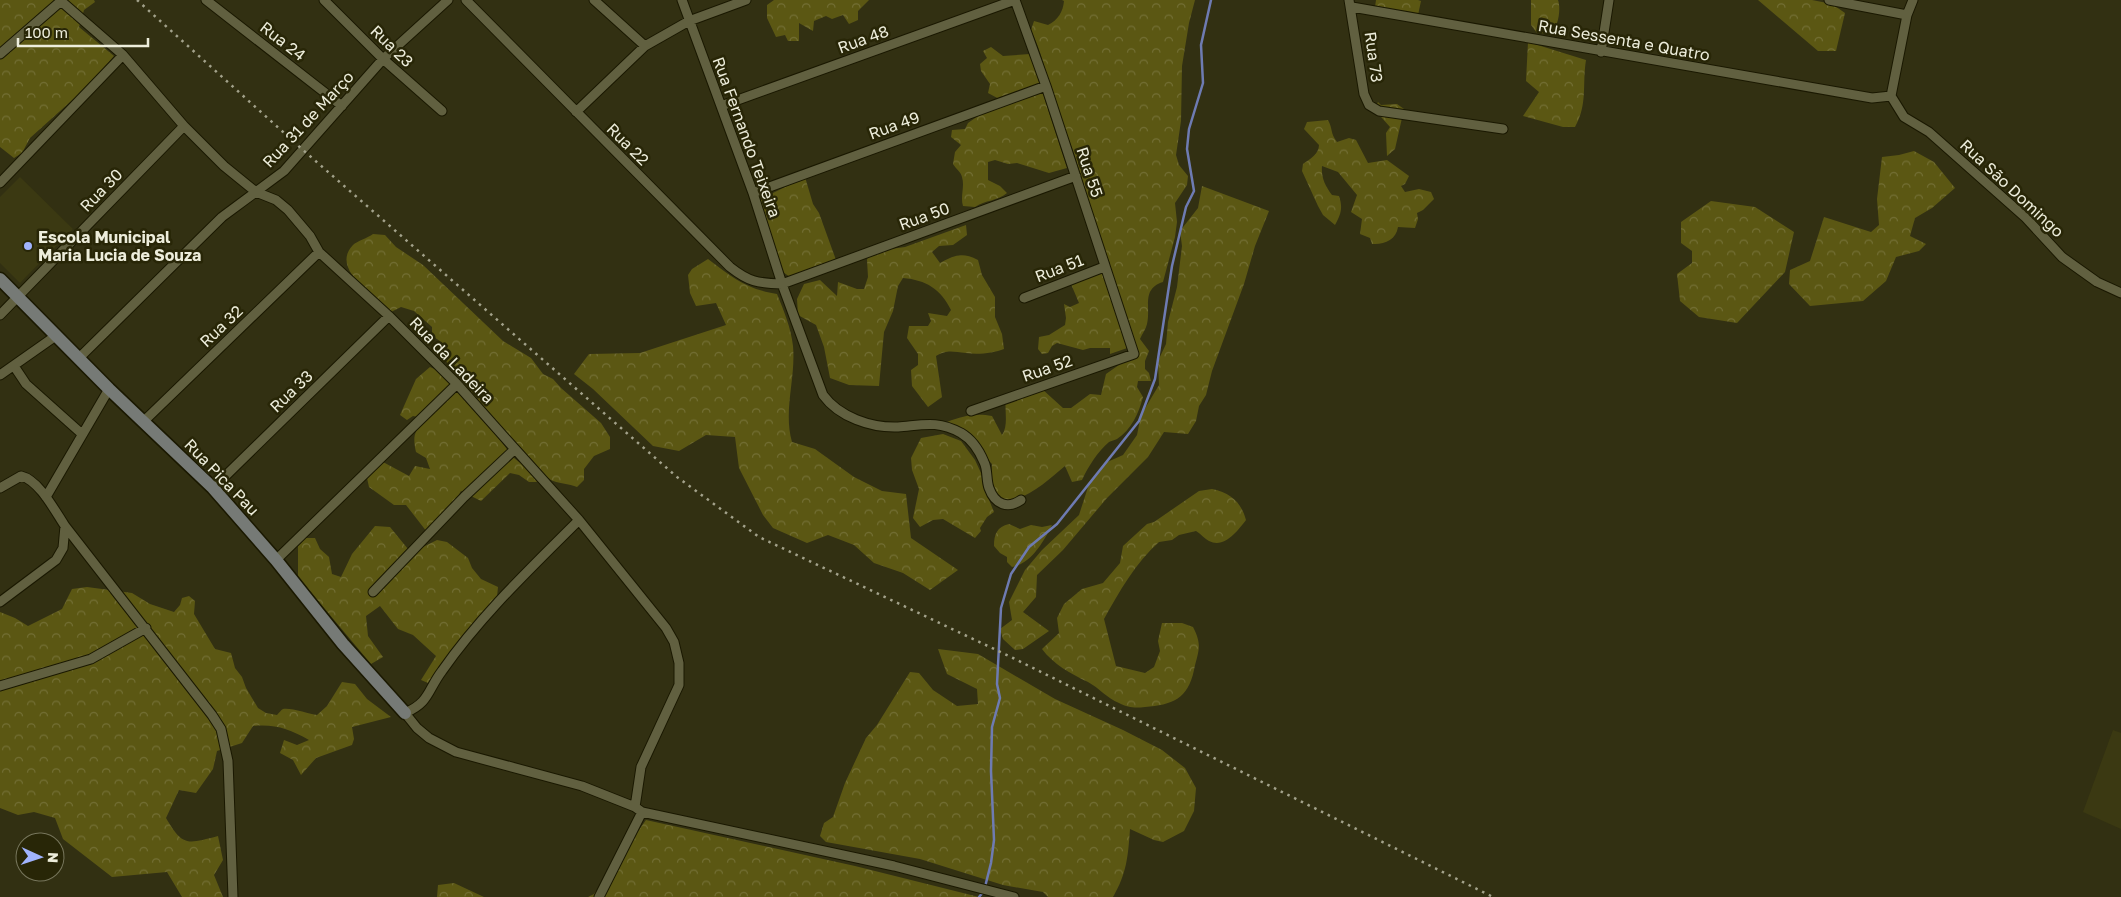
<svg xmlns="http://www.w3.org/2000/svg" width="2121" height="897" viewBox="0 0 2121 897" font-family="'Golos Text',sans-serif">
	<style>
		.built { fill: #3b3912 }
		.forest { fill: url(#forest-crowns) }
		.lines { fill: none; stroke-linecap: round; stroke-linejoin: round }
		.stream { stroke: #6e7bb2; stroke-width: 2.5 }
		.street-casing { stroke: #1a1800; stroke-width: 11 }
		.secondary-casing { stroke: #1a1800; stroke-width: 15 }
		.street { stroke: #616040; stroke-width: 9 }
		.secondary { stroke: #767a76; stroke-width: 12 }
		.rail { stroke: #a3a28b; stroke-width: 2.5; stroke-dasharray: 2.5 5; stroke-linecap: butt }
		.poi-dot { fill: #a0b3fd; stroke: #282607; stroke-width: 2 }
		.labels { text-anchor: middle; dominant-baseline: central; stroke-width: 5; stroke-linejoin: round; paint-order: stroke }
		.street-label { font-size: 16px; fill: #ededdb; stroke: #282607 }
		.poi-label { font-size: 16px; font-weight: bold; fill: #ededdb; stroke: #282607; text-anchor: start }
	</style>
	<defs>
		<pattern id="forest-crowns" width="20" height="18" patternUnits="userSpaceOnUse" patternTransform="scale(1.25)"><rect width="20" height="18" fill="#5b5713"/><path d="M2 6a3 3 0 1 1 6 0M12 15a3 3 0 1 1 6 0" fill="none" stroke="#736f35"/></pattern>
	</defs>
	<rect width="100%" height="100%" fill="#323012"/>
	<!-- built -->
	<path class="built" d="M20,177L73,229L20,283L0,263V197Z
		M2113,730L2121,733V829L2083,812Z"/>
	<!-- forest -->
	<path class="forest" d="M0,0H94L95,2L84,10L79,27L114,56L89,85L30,138L22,153L14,158L0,147Z
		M774,0H869L858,11V20L849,24L843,15L832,19L826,16L814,21L813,31L799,23V41H788L785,35L776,37L767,18V5Z
		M1062,0H1195L1189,23L1182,66L1181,121L1176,155L1179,165L1188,176L1187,185L1175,203L1177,222L1175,237L1163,282C1141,289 1151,307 1147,324C1146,329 1142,334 1140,339L1149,351L1145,361V369L1149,373L1151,381H1138L1137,387L1143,397C1139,413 1131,430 1117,439C1115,440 1111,441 1109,442C1098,451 1088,467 1082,480L1072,482L1065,466C1048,480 1028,500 1004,501C992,490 991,480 992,464L988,460L983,448L947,422C963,416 975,413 992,416L1002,435C1009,425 1004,410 1006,399L1042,389L1063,408H1071L1090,394L1101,395L1106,374L1126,360L1136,357L1138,351L1133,346L1110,354V348H1090L1083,350L1057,343L1052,346L1048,353L1042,354L1038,349L1039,337L1049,335L1065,325L1066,318L1064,304L1070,307L1079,303L1071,284L1108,269L1110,263L1105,253C1095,224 1087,195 1078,166C1071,142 1060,118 1052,94C1046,72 1041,51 1031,30L1034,21L1048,25C1058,20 1063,12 1064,1Z
		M1376,0H1418L1421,1L1418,15L1375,7Z
		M1531,0H1558C1561,8 1559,29 1549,33C1546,34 1540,33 1537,33L1531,25Z
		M1758,0H1812L1832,4L1845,13L1836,51H1818Z
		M1528,42L1586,60C1582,85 1588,104 1575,127H1563L1523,116L1539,92L1526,81Z
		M991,47L1003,56L1030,54L1067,168L1049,173L1017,163L1008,164L995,160L988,162V180L1000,186L1007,193C998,201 985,200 975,207L963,206C960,196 965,187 962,177C961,172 956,169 953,164L955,152L961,145L951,137L952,130L965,129L968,123L1001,100L988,93L990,84L981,71L980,64L987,58L983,51Z
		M1378,102L1381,105L1397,104L1404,109L1395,149L1387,156L1386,133L1390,127L1374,109Z
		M1328,120C1333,129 1330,133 1337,142L1349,138L1356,140L1368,163L1387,160L1409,176L1405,184L1401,186L1405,192L1419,189L1431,192L1434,199L1423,210L1417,213L1418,219L1415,228L1398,227C1396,240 1384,245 1372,244L1370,238L1360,234L1362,219L1351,212L1357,195L1338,172L1322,166C1321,177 1325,186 1332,195L1339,196C1343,208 1341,214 1335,225L1323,215L1318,206L1302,171L1303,164C1310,159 1319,154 1319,145L1304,129L1307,122Z
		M1914,151L1934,162L1955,188L1932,208L1915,218L1910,236L1926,244L1919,251L1896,257L1886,281L1863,301L1810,306L1789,284L1790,270L1810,261L1824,217L1871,232L1879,225L1877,199L1882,157L1899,155Z
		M805,177L813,204L819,213L836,260L790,277L780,270L759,200Z
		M1202,186L1269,211L1255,246L1244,284L1212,371L1206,395L1199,406L1196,421L1188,434L1164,432L1148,457L1107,498L1063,550L1037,575L1036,597L1023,612L1049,631L1023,649L1015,650L1003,639L1000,629L1012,620L1009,602L1025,570L1042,550L1079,515L1089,484L1105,463L1123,455L1137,435L1141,415L1159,385L1158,361L1166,344L1168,322L1177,287L1182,246L1180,231L1198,208Z
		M1711,201L1755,207L1794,232L1785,272L1737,323L1699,317L1680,301L1677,274L1692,263V251L1681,243V222Z
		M966,225L967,235L953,245L939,246L932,252L940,263C955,255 962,252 978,260L982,275L995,297V317L1002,334L1004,349C994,353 978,355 966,353C953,352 948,349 936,356L942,397L928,407L912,386L911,370L918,365V354L907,338L909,326H928L931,321L928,313L947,316L951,310C941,289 926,280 903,278L898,286L893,311L884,332L879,386L849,385L830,378L824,347L816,325L798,315L797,299L804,284L820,280L837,296L838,282L857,289H864L868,277L867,260L869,252L905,247Z
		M373,234L385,235L396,247L423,265L503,341L531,358L543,374L553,379L561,388L601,423L610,437V449L594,456L584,469V480L577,487C570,484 556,483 551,480C531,466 515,443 499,424C495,419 489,415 485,411C464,392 445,368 440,341L432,336V327L414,311L401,307L391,312C378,297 329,270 353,245C357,241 368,238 373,234Z
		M708,259C733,278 746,289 777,294C784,311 791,328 793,346C796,378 783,411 792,442L815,449L854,477L882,491L906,494L911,538L958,570L930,590L903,573L874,563L854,545L828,535L807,543L773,528L763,515L739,468L735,437L706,435L679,451L653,446L593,389L574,374L589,354L640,353L726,325L716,303L696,306L690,293L688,275L692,269Z
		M430,367L439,371L489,426L514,458L533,473L537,482H529L519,475L510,473L481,501L461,491L453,506L427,532L406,505H394L369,487L367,478L373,470L383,462L409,476L415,466L430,469L426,458L416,452C413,439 413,430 425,422L418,417L413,416L407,420L400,415L416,379Z
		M943,434L961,441L975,460L981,473L983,485L994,512L987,517L980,528L981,531L975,538L943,519L933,520L920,527L913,518L919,489L912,470L911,458L921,438Z
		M1212,489C1231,493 1241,502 1246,520C1238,530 1225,549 1209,541C1205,539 1201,534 1196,531L1179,535L1172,540L1159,542C1136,562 1119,592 1104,619L1116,666L1145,673L1154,667L1160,651L1158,641L1162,623H1182L1193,627C1203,646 1198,651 1194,670C1188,699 1172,705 1145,707C1135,708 1129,708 1119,703C1107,698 1099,688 1088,682C1071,674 1053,664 1042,649L1059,633L1057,618L1064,604L1082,589L1103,583L1120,563L1123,546L1147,524L1154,522L1199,491Z
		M1009,524L1020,529L1031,525L1042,527L1052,525C1044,541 1031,564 1012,567L1007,562V557L1000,553L994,546C994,534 997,527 1009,524Z
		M375,526L390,527L408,549H419L437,540L447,542L468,558L472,568L481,579L498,587L497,597L461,639L428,683L421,680L436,656L413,635L398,629L380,606L366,616L368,636L383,657L371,664L298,577V546L305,538H315L320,549L329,557L332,574L341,577L352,554Z
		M87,587L132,593L150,604L174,612L180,605L182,598L189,596L195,601L194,614L215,649L231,653L235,668L242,677L246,688L258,708L266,713L277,715C279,713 281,710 283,709C289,707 310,714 317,715L327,706L342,682L355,684L367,699L391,717L352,727L354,739L352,745L316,758L301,775L293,760L280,753L284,740L297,745L309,740C289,729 276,724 253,726L242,743L217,751L213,769L196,793L179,790L166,818C183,847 187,844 218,836L223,860L214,875L223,897H182L167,872L112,877L63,839L55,818L34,812L18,815L0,808V612L15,618L28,626L62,609L72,589Z
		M938,649L978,654L1055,699L1123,730L1162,750L1185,768L1196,788L1194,811L1184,831L1163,842L1154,840L1130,829C1128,856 1127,873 1113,897H1048L1043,892L1003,885L920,859L826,842L820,836L824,823L833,817L845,783L866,738L877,725L910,672L919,673L933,690L957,706L978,704L977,689L947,674Z
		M646,820L855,866L979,897H588L594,894Z
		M454,883L484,897H437L438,885Z"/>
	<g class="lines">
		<!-- stream -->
		<path class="stream" d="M979,897L984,891L991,863L994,840L991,771L992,727L1000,698L997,684L1001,608L1011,574L1029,547L1057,524L1139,421L1155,379L1172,266L1186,207L1194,191L1187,149L1189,129L1203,83L1201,45L1211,0"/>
		<!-- street casing -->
		<g class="street-casing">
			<path id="street" d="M206,0L342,106
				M324,0L383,59L442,111
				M466,0L730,267C749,282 757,283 782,284L1076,176
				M594,0L645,46L689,21L746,0
				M682,0L753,193L782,284L823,395C839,417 871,428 898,427C923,425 937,420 961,433C973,440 979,450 984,462C988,470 986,480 989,488C995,505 1008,509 1021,500
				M1349,0L1364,94L1369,105L1379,111L1503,129
				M1829,0L1907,15
				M1352,7L1872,98L1891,96
				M1601,52L1609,0
				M0,54L61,1L123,55L184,126L224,166L256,192L276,200L288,210L310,236L319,252L389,316L457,384L515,449L579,520L666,628L674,642L679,663V685L641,767L635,807
				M1891,96L1904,117L1929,132L2026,218L2062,257L2097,282L2121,293
				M1891,96L1907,15L1913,0
				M721,106L1015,0
				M576,112L645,46
				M0,183L123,55
				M753,193L1046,86
				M1024,298L1104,267
				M0,315L184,126
				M79,358L222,217L284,171L383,59L448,0
				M14,366L26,384L82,434
				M0,375L57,335
				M971,411L1134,354L1046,86L1015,0
				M144,421L319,252
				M0,488L21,476C39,480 55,511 65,526L212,715L221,729L228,761L233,897
				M213,488L389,316
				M46,497L109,389
				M579,520C531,568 481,615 442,671C427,691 430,702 405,713L417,728L429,738L456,752L582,786L635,807L642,812L894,866L1014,897
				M276,560L457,384
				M373,592L464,497L515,449
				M0,602L56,560L63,548L65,526
				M0,686L91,659L146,628
				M599,897L642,812"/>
		</g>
		<!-- secondary casing -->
		<g class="secondary-casing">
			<path id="secondary" d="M0,279L109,389L213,488L276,560L343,644L405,713"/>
		</g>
		<!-- street -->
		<use href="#street" class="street"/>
		<!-- secondary -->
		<use href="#secondary" class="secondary"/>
		<!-- rail -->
		<path class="rail" d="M137,0L303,150L677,477L759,537L1013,658L1493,897"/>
	</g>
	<!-- markers -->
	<circle class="poi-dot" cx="28" cy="246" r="5"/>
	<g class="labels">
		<!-- street labels -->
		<g class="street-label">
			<text transform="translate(863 39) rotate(-20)">Rua 48</text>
			<text transform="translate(1624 40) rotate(10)">Rua Sessenta e Quatro</text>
			<text transform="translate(283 41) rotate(38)">Rua 24</text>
			<text transform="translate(392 46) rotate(44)">Rua 23</text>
			<text transform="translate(1374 57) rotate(82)">Rua 73</text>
			<text transform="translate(308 119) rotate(-47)">Rua 31 de Março</text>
			<text transform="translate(894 125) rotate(-20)">Rua 49</text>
			<text transform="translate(747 137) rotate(70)">Rua Fernando Teixeira</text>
			<text transform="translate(628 144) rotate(45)">Rua 22</text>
			<text transform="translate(1090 172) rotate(72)">Rua 55</text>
			<text transform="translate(2012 188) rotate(43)">Rua São Domingo</text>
			<text transform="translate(101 190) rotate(-46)">Rua 30</text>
			<text transform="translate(924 216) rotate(-20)">Rua 50</text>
			<text transform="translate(1059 268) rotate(-21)">Rua 51</text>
			<text transform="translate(221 326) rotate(-44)">Rua 32</text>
			<text transform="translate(452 360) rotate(46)">Rua da Ladeira</text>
			<text transform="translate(1047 368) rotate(-19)">Rua 52</text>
			<text transform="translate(291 391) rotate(-44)">Rua 33</text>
			<text transform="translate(222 477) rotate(46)">Rua Pica Pau</text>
		</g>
		<!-- poi labels -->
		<g class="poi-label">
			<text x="38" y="237">Escola Municipal<tspan x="38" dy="18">Maria Lucia de Souza</tspan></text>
		</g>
	</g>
	<!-- north arrow -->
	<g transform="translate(40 857) rotate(93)"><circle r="24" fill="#282607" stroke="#77765c"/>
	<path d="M0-4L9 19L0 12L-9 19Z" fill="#a0b3fd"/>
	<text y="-8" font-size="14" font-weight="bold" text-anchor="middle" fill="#ededdb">N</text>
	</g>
	<!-- scale -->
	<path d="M18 38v8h130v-8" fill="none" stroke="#ededdb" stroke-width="2.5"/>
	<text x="25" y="38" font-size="15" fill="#ededdb" stroke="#282607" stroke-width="4" paint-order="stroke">100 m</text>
</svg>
